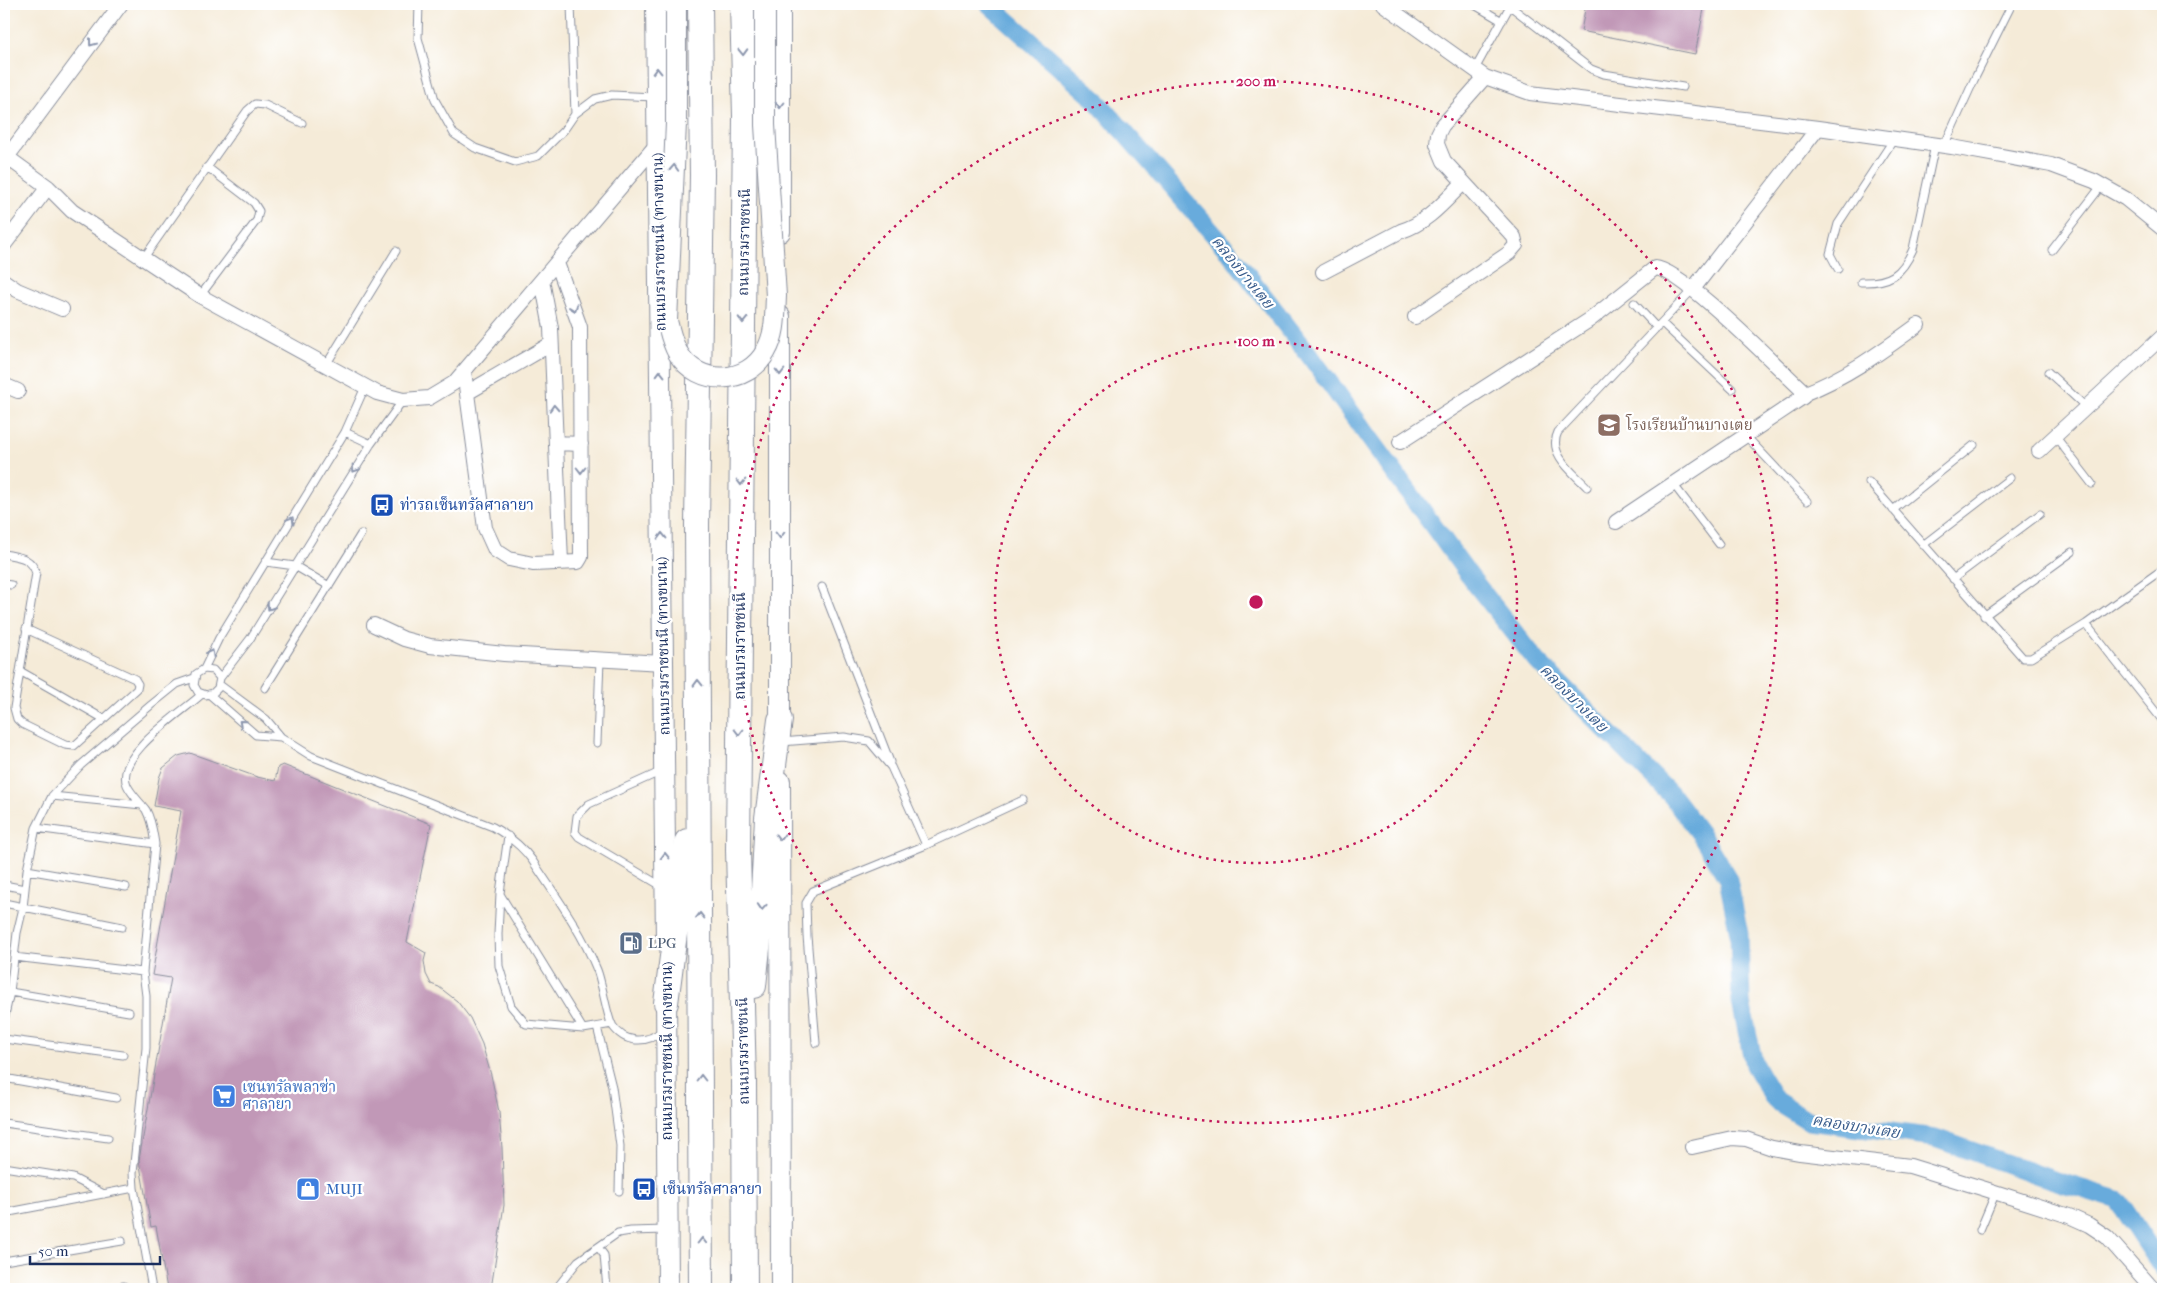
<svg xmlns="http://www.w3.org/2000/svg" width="2167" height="1293" viewBox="0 0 2167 1293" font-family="'IM FELL French Canon','Noto Serif Thai',serif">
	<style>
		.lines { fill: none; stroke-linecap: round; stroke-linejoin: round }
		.canal { stroke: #68abdc; stroke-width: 19 }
		.building { fill: #c198b7 }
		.service-casing { stroke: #888d9b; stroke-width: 9 }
		.minor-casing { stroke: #888d9b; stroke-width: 16 }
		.secondary-casing { stroke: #888d9b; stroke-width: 22 }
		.trunk-casing { stroke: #888d9b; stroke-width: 26 }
		.service { stroke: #fff; stroke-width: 7 }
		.minor { stroke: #fff; stroke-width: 14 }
		.secondary { stroke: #fff; stroke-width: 20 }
		.trunk { stroke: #fff; stroke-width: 24 }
		.secondary-bridge-casing { stroke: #888d9b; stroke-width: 22; stroke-linecap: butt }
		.secondary-bridge { stroke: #fff; stroke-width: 20 }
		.oneway { stroke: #8d97ae }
		.ring { fill: none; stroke: #c2185b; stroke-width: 2.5; stroke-dasharray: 2.5 5 }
		.labels { text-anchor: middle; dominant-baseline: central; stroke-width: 4.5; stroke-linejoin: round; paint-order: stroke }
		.street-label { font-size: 15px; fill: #1b2f5e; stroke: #fff }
		.education-label { font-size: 15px; fill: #785e54; stroke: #fff; text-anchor: start }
		.transit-label { font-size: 15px; fill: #164399; stroke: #fff; text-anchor: start }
		.service-label { font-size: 15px; fill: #4e5e75; stroke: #fff; text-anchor: start }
		.shop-label { font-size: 15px; fill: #366cbe; stroke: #fff; text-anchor: start }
		.water-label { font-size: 16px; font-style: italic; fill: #365a8a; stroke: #fff }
		.centre { fill: #c2185b; stroke: #fff; stroke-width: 2.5 }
		.ring-label { font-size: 15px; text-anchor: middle; font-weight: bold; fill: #c2185b; stroke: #fff; stroke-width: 4.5; stroke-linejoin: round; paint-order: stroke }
	</style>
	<rect width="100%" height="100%" fill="#fff"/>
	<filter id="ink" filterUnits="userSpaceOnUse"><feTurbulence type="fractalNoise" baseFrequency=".02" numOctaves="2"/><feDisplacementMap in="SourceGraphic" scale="10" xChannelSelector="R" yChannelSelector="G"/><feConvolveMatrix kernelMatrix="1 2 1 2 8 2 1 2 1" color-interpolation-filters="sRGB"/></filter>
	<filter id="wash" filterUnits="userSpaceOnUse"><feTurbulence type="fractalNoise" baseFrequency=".0096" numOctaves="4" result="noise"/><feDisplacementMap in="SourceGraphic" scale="20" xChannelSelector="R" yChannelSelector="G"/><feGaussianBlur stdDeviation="1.12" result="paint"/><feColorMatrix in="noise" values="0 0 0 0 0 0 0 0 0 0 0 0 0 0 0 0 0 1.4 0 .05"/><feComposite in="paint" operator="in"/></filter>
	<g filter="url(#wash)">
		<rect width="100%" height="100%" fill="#f5ebd8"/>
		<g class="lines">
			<!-- canal -->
			<path class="canal" d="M989,4L1095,99L1231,254L1310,356L1471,578L1537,661L1672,796L1702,836L1728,879L1739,934L1741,1002L1754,1065L1775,1100L1809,1121L1935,1138L2047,1178L2118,1200L2163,1268"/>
		</g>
		<g id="blocks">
			<!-- building -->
			<path class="building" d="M1586,4H1705L1695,54L1581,31Z
				M190,753L257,777L275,781L278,767L283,765L431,824L407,942L426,953L424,961L426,974L431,984L439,987L457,1001L470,1018L482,1044L491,1075L499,1112L502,1148L504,1205L491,1289H167L156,1226L151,1227L139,1160L171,978L152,975L181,811L154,806L159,778L163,768L178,756Z"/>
		</g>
	</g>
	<g filter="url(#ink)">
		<use href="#blocks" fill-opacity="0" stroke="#888d9b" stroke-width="1"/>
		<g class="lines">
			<!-- service casing -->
			<g class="service-casing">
				<path id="service" d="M419,4L418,38L435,100L454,134L475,148L515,162L538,156L564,130L575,114L595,99L612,95L654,97
					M571,4L575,114
					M1473,4L1502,21
					M1510,6L1591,69L1604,74L1683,87
					M1475,69L1511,4
					M1944,146L1974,80L2012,4
					M2052,250L2102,185
					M143,259L247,111L255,104L265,105L302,123
					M1838,269L1830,254L1838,224L1894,139
					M1861,282C1889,283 1902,275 1913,249L1935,145
					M200,296L257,220L259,211L254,203L207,167
					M1634,303L1657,328
					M1662,323L1732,389
					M326,365L396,251
					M2048,372L2086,407
					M345,432L371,444
					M1746,436L1807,501
					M2055,436L2092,484
					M1869,482L2023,658H2031L2086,624L2163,569
					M1674,485L1719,544
					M1587,487C1574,473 1547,454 1558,432L1693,289
					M1893,510L1974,445
					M1923,545L2010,478
					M4,554C19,557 31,557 36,573L14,708L17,719L22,724L65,745L74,746L137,689L138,684L135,679L26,629
					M266,562L295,566L329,586
					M1953,579L2040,514
					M4,584L11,585
					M822,587L890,762
					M1984,616L2072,552
					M2086,624L2163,721
					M4,625H5
					M204,669L219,638L345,432L365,387
					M20,671L104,719
					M220,678L213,670L204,669L196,674L194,685L198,692L206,695L213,693L218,688L220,678L250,639L371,444L403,400
					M220,685L266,719L281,737L311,756L493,827C509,836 521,845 532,860C555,895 581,930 597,970C602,982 607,1017 612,1025C625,1044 646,1044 662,1031
					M265,688L361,534
					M209,694L256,735L281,737
					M781,742L844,737L869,741L891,767L926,845L1023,800
					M597,743L600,659
					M662,771L589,804L577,816L575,832L579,837L663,887
					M52,796L142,805
					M36,828L155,844C153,832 152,821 146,810C140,802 131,794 127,785C114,755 183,712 202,694
					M508,836L500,893L498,934L499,966L511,1006L526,1024L583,1029L612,1024
					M27,870L126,887
					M4,885L25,889
					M500,894L583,1029
					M4,903L122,927
					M14,957L143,972
					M10,992L129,1012
					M4,1020L10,992L17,933L23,908L27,870L36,828L52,796L81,765L151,705L177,684L194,678
					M597,1027L612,1087L620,1146L619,1191
					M4,1039L123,1055
					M816,1043L807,936L806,903L813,891L926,845
					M4,1078L116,1098
					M4,1123L108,1138
					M4,1167L73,1178L104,1194
					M4,1213L134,1188
					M1980,1230L1996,1192
					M598,1247L618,1233L631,1231L666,1230
					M4,1261L122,1241
					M103,1289L124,1286
					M152,1289L134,1188L133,1173L146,1048V996L143,972L155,844
					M556,1289L578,1261L598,1247L604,1255L607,1289
					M2159,1289L2163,1283"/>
			</g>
			<!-- minor casing -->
			<g class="minor-casing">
				<path id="minor" d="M1383,4L1485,77L1530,93L1818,128L1952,147L2051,165L2094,181L2126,199L2163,229
					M4,155L48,187L72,211L200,296L377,393L403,400L429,398L454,383L658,143
					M7,157L121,4
					M4,245L48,187
					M1323,272L1401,231C1427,223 1444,202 1463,183
					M542,280L551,328L561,562
					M4,281L17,290L62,309
					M1693,289L1818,128
					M1415,317L1509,253L1516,245L1514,237L1444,161L1437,144L1438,134L1442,126L1485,77
					M464,371L485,528L495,550L509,559L533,564L578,562L581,557L580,327L557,263
					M4,385L18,391
					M467,393L551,344
					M1803,394C1847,377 1881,352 1918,325
					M1400,442L1591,319L1655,268C1682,269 1776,366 1801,389L1803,397L1616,522
					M556,443L581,444
					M2039,451L2163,336
					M374,625L404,639L430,646L504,654L663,663
					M1692,1147L1732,1138L1746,1139L1772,1148L1800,1153L1910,1166L1985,1189L2069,1216L2089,1225L2107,1237L2153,1289"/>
			</g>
			<!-- secondary casing -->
			<g class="secondary-casing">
				<path id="secondary" d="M656,4L666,942
					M780,4V232
					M780,316V734
					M780,781L781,1289
					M666,988L668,1289"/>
			</g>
			<!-- trunk casing -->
			<g class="trunk-casing">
				<path id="trunk" d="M700,4L702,175L697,525L701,1289
					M742,4L745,116L738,850L744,1082L745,1289
					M754,986L762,910L767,818L780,720
					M666,1003L687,841"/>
			</g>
			<!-- service -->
			<use href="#service" class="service"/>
			<!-- minor -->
			<use href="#minor" class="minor"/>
			<!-- secondary -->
			<use href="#secondary" class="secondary"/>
			<!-- trunk -->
			<use href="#trunk" class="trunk"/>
			<!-- secondary-bridge casing -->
			<g class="secondary-bridge-casing">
				<path id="secondary-bridge" d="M676,4V123L667,321C670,332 672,343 678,353C698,387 748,385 766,351C776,334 775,315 776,296L765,125V4"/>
			</g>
			<!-- secondary-bridge -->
			<use href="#secondary-bridge" class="secondary-bridge"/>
		</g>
		<!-- one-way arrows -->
		<defs><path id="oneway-chevron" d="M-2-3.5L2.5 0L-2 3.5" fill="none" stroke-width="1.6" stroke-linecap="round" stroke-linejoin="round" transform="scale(1.25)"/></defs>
		<g class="oneway">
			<use href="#oneway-chevron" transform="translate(92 43) rotate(127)"/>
			<use href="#oneway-chevron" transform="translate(743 52) rotate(88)"/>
			<use href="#oneway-chevron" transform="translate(657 71) rotate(-91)"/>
			<use href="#oneway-chevron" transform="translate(780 105) rotate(90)"/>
			<use href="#oneway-chevron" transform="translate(674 168) rotate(-87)"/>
			<use href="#oneway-chevron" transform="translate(574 308) rotate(71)"/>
			<use href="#oneway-chevron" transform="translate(743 320) rotate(91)"/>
			<use href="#oneway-chevron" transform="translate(780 372) rotate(90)"/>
			<use href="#oneway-chevron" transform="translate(660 374) rotate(-91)"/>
			<use href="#oneway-chevron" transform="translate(554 408) rotate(-93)"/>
			<use href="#oneway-chevron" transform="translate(355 469) rotate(122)"/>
			<use href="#oneway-chevron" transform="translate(581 470) rotate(90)"/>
			<use href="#oneway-chevron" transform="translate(741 482) rotate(90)"/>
			<use href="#oneway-chevron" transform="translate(291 520) rotate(-59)"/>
			<use href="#oneway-chevron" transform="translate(780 535) rotate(90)"/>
			<use href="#oneway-chevron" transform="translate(662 536) rotate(-91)"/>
			<use href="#oneway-chevron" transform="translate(270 607) rotate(122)"/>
			<use href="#oneway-chevron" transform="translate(211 653) rotate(-62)"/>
			<use href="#oneway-chevron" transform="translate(698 683) rotate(-91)"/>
			<use href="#oneway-chevron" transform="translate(242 723) rotate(-139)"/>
			<use href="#oneway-chevron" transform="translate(739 732) rotate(90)"/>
			<use href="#oneway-chevron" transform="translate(780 837) rotate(90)"/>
			<use href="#oneway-chevron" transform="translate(665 856) rotate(-91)"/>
			<use href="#oneway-chevron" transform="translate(762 907) rotate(94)"/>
			<use href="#oneway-chevron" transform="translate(700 916) rotate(-90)"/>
			<use href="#oneway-chevron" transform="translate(701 1078) rotate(-90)"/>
			<use href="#oneway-chevron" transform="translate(702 1241) rotate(-90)"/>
		</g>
	</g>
	<!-- distance rings -->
	<g class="ring">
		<circle cx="1256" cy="602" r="261"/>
		<circle cx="1256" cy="602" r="521"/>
	</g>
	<!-- icons -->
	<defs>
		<g id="school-square" transform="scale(1.25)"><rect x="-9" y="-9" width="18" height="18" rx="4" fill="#8d6e63" stroke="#fff"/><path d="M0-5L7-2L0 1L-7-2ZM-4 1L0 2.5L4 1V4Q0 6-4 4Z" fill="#fff"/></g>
		<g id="bus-square" transform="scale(1.25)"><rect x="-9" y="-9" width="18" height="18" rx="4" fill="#1a4fb4" stroke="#fff"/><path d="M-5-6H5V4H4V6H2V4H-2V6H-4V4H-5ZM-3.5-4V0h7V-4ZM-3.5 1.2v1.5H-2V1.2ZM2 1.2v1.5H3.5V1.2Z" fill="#fff"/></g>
		<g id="fuel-square" transform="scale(1.25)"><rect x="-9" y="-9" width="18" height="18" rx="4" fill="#5c6f8a" stroke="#fff"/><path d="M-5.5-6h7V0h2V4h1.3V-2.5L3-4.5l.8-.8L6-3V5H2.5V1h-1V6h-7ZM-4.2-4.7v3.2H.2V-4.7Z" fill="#fff"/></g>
		<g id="supermarket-square" transform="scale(1.25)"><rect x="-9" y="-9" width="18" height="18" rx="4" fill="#3f7fe0" stroke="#fff"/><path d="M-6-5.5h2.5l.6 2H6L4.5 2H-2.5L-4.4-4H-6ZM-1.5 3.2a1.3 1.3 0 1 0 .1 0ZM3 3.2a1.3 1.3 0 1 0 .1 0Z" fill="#fff"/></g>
		<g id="shop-square" transform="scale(1.25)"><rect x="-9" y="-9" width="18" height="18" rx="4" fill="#3f7fe0" stroke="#fff"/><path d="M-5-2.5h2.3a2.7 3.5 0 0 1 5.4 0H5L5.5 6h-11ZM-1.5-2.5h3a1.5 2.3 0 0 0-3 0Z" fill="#fff"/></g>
	</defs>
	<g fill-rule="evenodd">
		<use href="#school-square" x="1609" y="425"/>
		<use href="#bus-square" x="382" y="505"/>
		<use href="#fuel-square" x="631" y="943"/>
		<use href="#supermarket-square" x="224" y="1096"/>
		<use href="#shop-square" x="308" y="1189"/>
		<use href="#bus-square" x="644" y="1189"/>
	</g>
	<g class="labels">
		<!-- street labels -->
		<g class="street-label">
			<text transform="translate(659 242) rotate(-91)">ถนนบรมราชชนนี (ทางขนาน)</text>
			<text transform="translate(744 242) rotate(-89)">ถนนบรมราชชนนี</text>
			<text transform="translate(663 646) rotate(-91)">ถนนบรมราชชนนี (ทางขนาน)</text>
			<text transform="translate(740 646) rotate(-90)">ถนนบรมราชชนนี</text>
			<text transform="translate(667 1051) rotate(-90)">ถนนบรมราชชนนี (ทางขนาน)</text>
			<text transform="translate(743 1051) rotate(-91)">ถนนบรมราชชนนี</text>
		</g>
		<!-- education labels -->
		<g class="education-label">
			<text x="1626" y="425">โรงเรียนบ้านบางเตย</text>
		</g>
		<!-- transit labels -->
		<g class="transit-label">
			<text x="400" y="505">ท่ารถเซ็นทรัลศาลายา</text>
			<text x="662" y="1189">เซ็นทรัลศาลายา</text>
		</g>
		<!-- service labels -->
		<g class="service-label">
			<text x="648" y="943">LPG</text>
		</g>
		<!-- shop labels -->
		<g class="shop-label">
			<text x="242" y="1087">เซนทรัลพลาซ่า<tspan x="242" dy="17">ศาลายา</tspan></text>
			<text x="326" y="1189">MUJI</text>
		</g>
		<!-- water labels -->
		<g class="water-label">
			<text transform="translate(1243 272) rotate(51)">คลองบางเตย</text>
			<text transform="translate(1574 698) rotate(45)">คลองบางเตย</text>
			<text transform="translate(1856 1126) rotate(9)">คลองบางเตย</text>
		</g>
	</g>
	<circle cx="1256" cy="602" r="8" class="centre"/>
	<g class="ring-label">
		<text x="1256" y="86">200 m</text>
		<text x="1256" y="346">100 m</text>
	</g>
	<!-- margin -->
	<rect width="2167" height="1293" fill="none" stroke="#fff" stroke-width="20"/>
	<!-- scale -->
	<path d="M30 1256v8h130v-8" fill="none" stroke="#1b2f5e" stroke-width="2.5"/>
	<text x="38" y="1256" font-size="15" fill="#1b2f5e" stroke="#ffffff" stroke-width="4" paint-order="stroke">50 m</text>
</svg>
